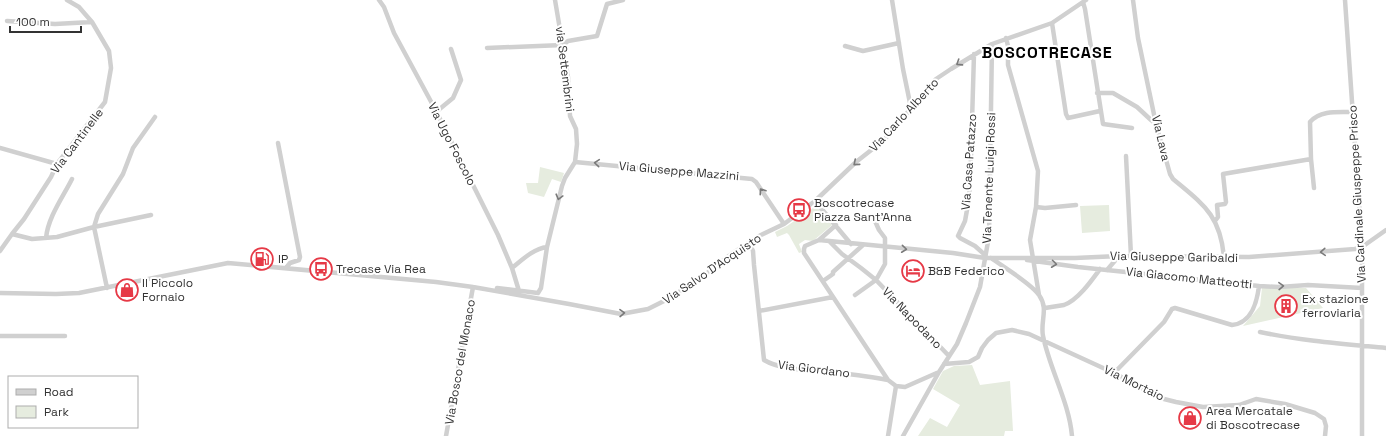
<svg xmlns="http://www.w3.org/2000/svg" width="1386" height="436" viewBox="0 0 1386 436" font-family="'Space Grotesk',sans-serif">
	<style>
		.green { fill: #e6ecdf }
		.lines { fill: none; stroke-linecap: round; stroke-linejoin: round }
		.minor { stroke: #d0d0d0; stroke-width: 4.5 }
		.oneway { stroke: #7a7a7a }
		.labels { text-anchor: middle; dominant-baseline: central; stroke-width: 4; stroke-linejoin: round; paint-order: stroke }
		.street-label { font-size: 12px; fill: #333; stroke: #fff }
		.poi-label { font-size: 12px; fill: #333; stroke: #fff; text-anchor: start }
		.district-label { font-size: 16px; font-weight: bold; letter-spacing: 1px; fill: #000; stroke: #fff }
	</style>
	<rect width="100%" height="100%" fill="#fff"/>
	<!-- green -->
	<path class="green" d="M540,167L564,173L561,182L552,179L544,197L528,193L526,183H538Z
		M1109,205L1110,231L1082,233L1080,206Z
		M816,206L832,225L813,241L805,240L799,244L802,252L799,253L789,235L787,233L777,237L775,232L787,226Z
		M1262,288H1306L1323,308L1243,326L1260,306Z
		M972,365L980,385L1010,381L1013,431H1005L1004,436H918L930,418L947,427L960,405L933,389L943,371L954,366Z"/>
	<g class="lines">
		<!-- minor -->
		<path class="minor" d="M379,0L384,7L394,33L435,109L498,235L512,268L519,291
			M555,0L568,77L570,116L576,129L577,144L575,162
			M892,0L903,69L910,103L913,107
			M1133,0L1138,38L1156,124L1170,174L1173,179C1204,205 1220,215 1224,257
			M1345,0L1362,247V436
			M1083,2L1085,9L1103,124L1132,128
			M7,21L55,24L92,22
			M1052,23L1066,114L1068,118L1100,111
			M1006,38L1008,46V65L1038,171L1036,207L1030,240L1039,295
			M845,46L863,51L899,43
			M487,48L563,45L568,41L597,36L607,4L623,0
			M974,54L971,156L969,199L965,221L958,236L960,238L975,246L985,255
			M1097,93H1113L1137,107L1151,120L1156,124
			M436,112L453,98L461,80L451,49
			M278,143L300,257L299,260L290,263L286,268
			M0,148L57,164
			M1126,156L1131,256
			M575,162L752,179L756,182L784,224
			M1314,188L1311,159L1310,122C1320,110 1338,112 1353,112
			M815,201L851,244
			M1036,207L1045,208L1076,205
			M1215,221L1218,217L1217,205L1225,204L1226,202L1223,174L1311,159
			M836,225L819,240L805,246L804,249V253L888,380L896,386L905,387L939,372
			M94,227L98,214L123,174L133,148L155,117
			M94,227L151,215
			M12,234L32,239L57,237L94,227L107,288
			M46,238C48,217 63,197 72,179
			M819,240L953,253L985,258H1075L1119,256L1249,257L1355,249L1362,247L1386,230
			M830,242L842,254L861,268L876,280L949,356
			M749,243L753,251L754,265L764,360C782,371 815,370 836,373C853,374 871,377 888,380
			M0,251L12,234L24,219L51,177L57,164L105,102L111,68L109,51L92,22L85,14L79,7L67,0
			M991,258C1002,266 1032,284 1039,295C1049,309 1040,321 1043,336C1050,370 1069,402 1072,436
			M1027,260L1078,267L1259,286L1279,287L1308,285L1362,288
			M512,268C522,260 533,249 547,247
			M1107,270L1119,256
			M823,281L833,274V272L863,245
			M497,288L538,293
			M0,293L56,294L79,293L228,263L436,282L473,287L569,304L621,314L648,309L664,301L697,281L730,255L761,235L784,224L815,201L856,162L884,140L936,79L951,69L992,44L1052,23L1086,0
			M538,293L541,288L547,247L562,186L565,178L575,162
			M855,295L876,280L885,264V238L879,230L875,221L880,219
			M1045,308C1051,307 1058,306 1064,305C1078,300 1092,280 1100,269
			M759,311L833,297
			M1260,332C1302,341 1344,344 1386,348
			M0,336H65
			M944,364L969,362L978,357L982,348L988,340L996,333L1012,330L1029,334L1114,373L1160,398L1176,402L1203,407L1239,405L1256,399L1285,404L1315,413L1324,419L1326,426L1325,436
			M1114,373L1164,322L1172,309L1175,308L1232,325C1252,323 1257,302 1259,286
			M446,436L473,287
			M888,436L896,386
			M903,436L939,372L957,344L966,323L980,287L989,236L992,44"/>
	</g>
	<!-- one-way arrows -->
	<defs><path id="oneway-chevron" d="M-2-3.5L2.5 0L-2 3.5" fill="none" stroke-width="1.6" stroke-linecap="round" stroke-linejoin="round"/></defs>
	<g class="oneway">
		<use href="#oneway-chevron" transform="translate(959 63) rotate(147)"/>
		<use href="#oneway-chevron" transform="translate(597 163) rotate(-175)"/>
		<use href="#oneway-chevron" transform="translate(856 163) rotate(140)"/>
		<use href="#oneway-chevron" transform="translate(762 191) rotate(-124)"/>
		<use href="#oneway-chevron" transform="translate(559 197) rotate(105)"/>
		<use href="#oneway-chevron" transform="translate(904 249) rotate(6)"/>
		<use href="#oneway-chevron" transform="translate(1323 252) rotate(176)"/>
		<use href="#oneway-chevron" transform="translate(1054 264) rotate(7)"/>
		<use href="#oneway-chevron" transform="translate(1281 286) rotate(-2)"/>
		<use href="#oneway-chevron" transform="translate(622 313) rotate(-1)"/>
	</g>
	<!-- icons -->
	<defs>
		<g id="bus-ring" transform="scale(1.15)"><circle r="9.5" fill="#fff" stroke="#e63946" stroke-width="1.5"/><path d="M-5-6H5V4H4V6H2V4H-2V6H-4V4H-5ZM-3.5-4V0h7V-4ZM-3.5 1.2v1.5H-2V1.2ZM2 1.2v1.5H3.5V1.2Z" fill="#e63946"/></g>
		<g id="fuel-ring" transform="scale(1.15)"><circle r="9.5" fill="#fff" stroke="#e63946" stroke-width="1.5"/><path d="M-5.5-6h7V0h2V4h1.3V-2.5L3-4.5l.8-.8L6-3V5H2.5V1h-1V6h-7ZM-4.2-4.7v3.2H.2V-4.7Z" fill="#e63946"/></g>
		<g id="hotel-ring" transform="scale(1.15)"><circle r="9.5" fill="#fff" stroke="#e63946" stroke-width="1.5"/><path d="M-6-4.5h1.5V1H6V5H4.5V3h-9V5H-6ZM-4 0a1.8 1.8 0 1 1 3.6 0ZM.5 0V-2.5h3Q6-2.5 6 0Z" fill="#e63946"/></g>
		<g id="shop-ring" transform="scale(1.15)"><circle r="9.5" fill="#fff" stroke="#e63946" stroke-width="1.5"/><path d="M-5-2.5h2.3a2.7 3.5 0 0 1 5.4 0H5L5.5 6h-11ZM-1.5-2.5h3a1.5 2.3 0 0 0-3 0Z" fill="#e63946"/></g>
		<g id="building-ring" transform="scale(1.15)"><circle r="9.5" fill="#fff" stroke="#e63946" stroke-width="1.5"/><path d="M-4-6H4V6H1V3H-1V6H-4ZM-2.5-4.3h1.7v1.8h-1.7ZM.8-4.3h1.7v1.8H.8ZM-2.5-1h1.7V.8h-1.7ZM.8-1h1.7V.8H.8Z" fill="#e63946"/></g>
	</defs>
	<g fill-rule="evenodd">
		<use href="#bus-ring" x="799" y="210"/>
		<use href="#fuel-ring" x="262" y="259"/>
		<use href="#bus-ring" x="321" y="269"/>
		<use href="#hotel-ring" x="913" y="271"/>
		<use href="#shop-ring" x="127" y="290"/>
		<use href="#building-ring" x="1286" y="306"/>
		<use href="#shop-ring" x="1190" y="418"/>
	</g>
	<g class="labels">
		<!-- street labels -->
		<g class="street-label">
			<text transform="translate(565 69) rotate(83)">via Settembrini</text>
			<text transform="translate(904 115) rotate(-47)">Via Carlo Alberto</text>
			<text transform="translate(1161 138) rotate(77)">Via Lava</text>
			<text transform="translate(77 141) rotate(-53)">Via Cantinelle</text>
			<text transform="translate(452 144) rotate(63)">Via Ugo Foscolo</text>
			<text transform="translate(969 162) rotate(-86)">Via Casa Patazzo</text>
			<text transform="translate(679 171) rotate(5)">Via Giuseppe Mazzini</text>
			<text transform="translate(989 178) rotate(-88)">Via Tenente Luigi Rossi</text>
			<text transform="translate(1357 194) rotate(-93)">Via Cardinale Giuspeppe Prisco</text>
			<text transform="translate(1174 257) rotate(1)">Via Giuseppe Garibaldi</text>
			<text transform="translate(712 269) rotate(-34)">Via Salvo D'Acquisto</text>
			<text transform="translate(1189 278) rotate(6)">Via Giacomo Matteotti</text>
			<text transform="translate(912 318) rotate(46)">Via Napodano</text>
			<text transform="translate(460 362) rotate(-80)">Via Bosco del Monaco</text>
			<text transform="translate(814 369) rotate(7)">Via Giordano</text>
			<text transform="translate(1134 383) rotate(26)">Via Mortaio</text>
		</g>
		<!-- poi labels -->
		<g class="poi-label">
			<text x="814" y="203">Boscotrecase<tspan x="814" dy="14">Piazza Sant'Anna</tspan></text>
			<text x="278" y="259">IP</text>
			<text x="336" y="269">Trecase Via Rea</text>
			<text x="928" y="271">B&amp;B Federico</text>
			<text x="142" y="283">Il Piccolo<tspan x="142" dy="14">Fornaio</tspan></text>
			<text x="1302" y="299">Ex stazione<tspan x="1302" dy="14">ferroviaria</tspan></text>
			<text x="1206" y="411">Area Mercatale<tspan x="1206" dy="14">di Boscotrecase</tspan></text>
		</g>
		<!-- district labels -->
		<g class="district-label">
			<text x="1047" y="52">BOSCOTRECASE</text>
		</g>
	</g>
	<!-- legend -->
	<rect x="8" y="376" width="130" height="52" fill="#ffffff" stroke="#adadad"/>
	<rect x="16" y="389" width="20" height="6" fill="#d0d0d0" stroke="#adadad"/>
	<text x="44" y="396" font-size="12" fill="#333333">Road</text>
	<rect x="16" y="406" width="20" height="12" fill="#e6ecdf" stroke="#adadad"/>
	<text x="44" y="416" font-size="12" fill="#333333">Park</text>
	<!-- scale -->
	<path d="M10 26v6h71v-6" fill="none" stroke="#333333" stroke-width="2"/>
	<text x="16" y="26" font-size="12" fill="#333333" stroke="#ffffff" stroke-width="3" paint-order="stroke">100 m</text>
</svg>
